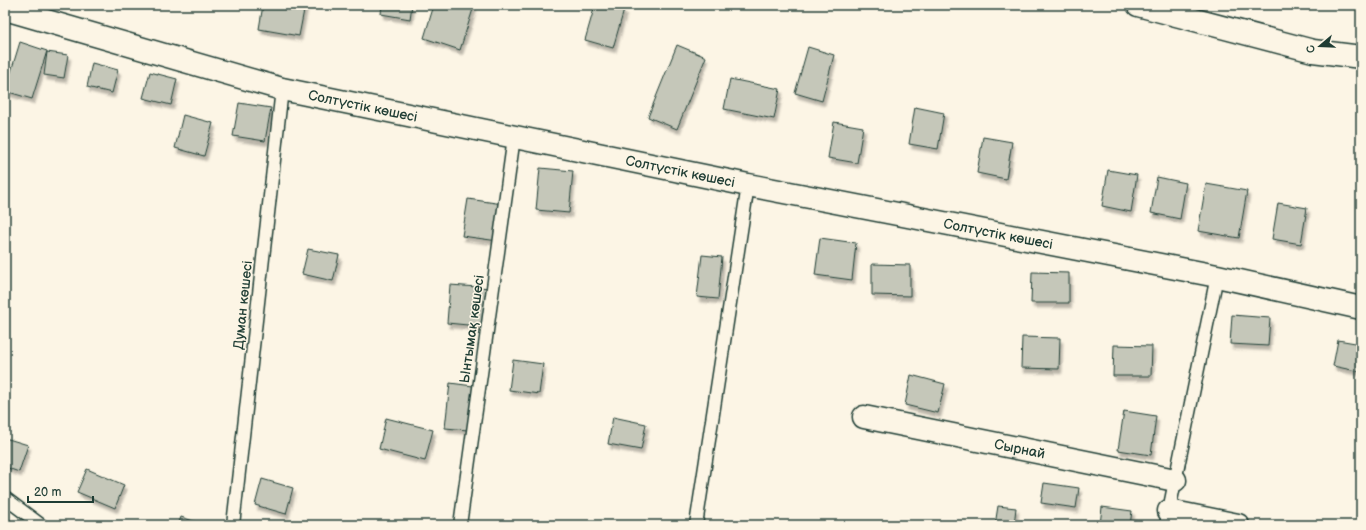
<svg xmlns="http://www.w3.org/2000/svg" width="1366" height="530" viewBox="0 0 1366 530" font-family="'Balsamiq Sans',sans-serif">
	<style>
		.building { fill: #c5c7b9; stroke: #1f3d34; filter: url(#shadow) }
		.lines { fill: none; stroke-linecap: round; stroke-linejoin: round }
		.service-casing { stroke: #1f3d34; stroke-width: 15 }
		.minor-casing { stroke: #1f3d34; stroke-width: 25 }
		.tertiary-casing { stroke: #1f3d34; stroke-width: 25 }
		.service { stroke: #fcf5e5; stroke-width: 12 }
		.minor { stroke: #fcf5e5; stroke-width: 22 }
		.tertiary { stroke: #fcf5e5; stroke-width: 22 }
		.labels { text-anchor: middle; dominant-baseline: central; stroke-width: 3; stroke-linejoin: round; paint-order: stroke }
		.street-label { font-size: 14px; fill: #1f3d34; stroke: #fcf5e5 }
	</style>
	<defs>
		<filter id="shadow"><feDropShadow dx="2.5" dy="4.5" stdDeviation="1" flood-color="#0004"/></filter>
	</defs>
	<rect width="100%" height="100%" fill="#fcf5e5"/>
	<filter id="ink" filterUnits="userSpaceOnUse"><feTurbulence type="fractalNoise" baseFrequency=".025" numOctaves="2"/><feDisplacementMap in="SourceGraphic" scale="8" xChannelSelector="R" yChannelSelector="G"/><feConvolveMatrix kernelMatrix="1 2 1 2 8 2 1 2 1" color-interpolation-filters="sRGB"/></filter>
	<g filter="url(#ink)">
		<!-- building -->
		<path class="building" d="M263,5H305L299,36L259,29Z
			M382,5H412L410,19L381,14Z
			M434,5H471L474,6L460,50L424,38Z
			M595,5H604L624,10L613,48L585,40Z
			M20,42L47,51L32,99L5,91Z
			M677,45L706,57L677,129L648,117Z
			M808,47L834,55L822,101L795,93Z
			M47,52L68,55L64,78L44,75Z
			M92,63L118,70L112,93L87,87Z
			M150,72L177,79L171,105L143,98Z
			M730,79L780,89L774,119L724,109Z
			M239,103L271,108L265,141L233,136Z
			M915,107L944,113L938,149L909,144Z
			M183,115L213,123L204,156L175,148Z
			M834,122L863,127L857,163L828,158Z
			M983,137L1012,142L1006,179L977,173Z
			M540,168L573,171L569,213L536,210Z
			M1108,170L1137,175L1131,212L1102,206Z
			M1157,177L1186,183L1180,219L1151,213Z
			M1206,184L1247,191L1239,238L1198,231Z
			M468,199L503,204L498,241L462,236Z
			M1278,203L1307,208L1301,244L1272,239Z
			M820,238L856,243L852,280L815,275Z
			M308,249L339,255L333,281L302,274Z
			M702,255L722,257L718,299L697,297Z
			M872,264L910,265V296L872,295Z
			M1032,272L1069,273V303H1031Z
			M450,285L491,288L488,327L447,323Z
			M1232,315L1270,318L1268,346L1230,344Z
			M1022,337L1060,338L1059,369L1021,368Z
			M1338,340L1361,344V372L1333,366Z
			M1114,345L1152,346L1151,376H1113Z
			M513,360L543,364L539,394L509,390Z
			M911,375L945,384L938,413L905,405Z
			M450,383L473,386L468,430L445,428Z
			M1124,411L1156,416L1151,455L1118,450Z
			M613,417L646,424L641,450L608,444Z
			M386,418L433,430L425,461L379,449Z
			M5,438L28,445L19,472L5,467Z
			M87,469L124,485L115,508L77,492Z
			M262,479L293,488L286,514L255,505Z
			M1044,483L1079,488L1076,508L1041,503Z
			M998,506L1016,508L1014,525H995Z
			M1102,507L1132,511L1130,525H1100Z
			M181,517L206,525H178Z"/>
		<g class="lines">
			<!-- service casing -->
			<g class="service-casing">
				<path id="service" d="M5,498L41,525
					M233,525L282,89
					M460,525L514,137
					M696,525L748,185
					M1166,525L1217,276"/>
			</g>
			<!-- minor casing -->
			<g class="minor-casing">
				<g id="minor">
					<path d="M1138,5L1313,51L1361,57"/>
					<path id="s1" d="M864,417L1175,480"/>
					<path d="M1169,511L1238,525"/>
				</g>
			</g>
			<!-- tertiary casing -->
			<g class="tertiary-casing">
				<g id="tertiary">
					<path id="s2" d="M5,9L282,89L748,185L1217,276L1361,308"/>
				</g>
			</g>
			<!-- service -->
			<use href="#service" class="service"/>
			<!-- minor -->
			<use href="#minor" class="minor"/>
			<!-- tertiary -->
			<use href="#tertiary" class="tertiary"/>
		</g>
	</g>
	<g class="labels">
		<!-- street labels -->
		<g class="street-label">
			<text stroke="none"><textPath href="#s2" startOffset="371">Солтүстік көшесі</textPath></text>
			<text stroke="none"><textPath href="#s2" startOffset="695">Солтүстік көшесі</textPath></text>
			<text stroke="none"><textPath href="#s2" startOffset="1019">Солтүстік көшесі</textPath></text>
			<text transform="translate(243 305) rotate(-84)">Думан көшесі</text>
			<text transform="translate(472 329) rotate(-82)">Ынтымақ көшесі</text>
			<text stroke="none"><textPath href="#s1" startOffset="159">Сырнай</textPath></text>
		</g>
	</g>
	<!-- margin -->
	<rect width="1366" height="530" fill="none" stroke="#fcf5e5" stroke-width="20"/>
	<rect x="10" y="10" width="1346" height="510" fill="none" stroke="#1f3d34" stroke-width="1.5" filter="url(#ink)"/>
	<!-- north arrow -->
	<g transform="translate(1320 46) rotate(251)" stroke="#fcf5e5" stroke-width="3" paint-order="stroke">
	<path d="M0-3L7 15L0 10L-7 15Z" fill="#1f3d34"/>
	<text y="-6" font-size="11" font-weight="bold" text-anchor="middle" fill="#1f3d34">С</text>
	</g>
	<!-- scale -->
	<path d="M28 496v6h65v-6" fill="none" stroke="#1f3d34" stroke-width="2"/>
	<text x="34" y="496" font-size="12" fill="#1f3d34" stroke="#fcf5e5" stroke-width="3" paint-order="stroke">20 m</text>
</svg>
